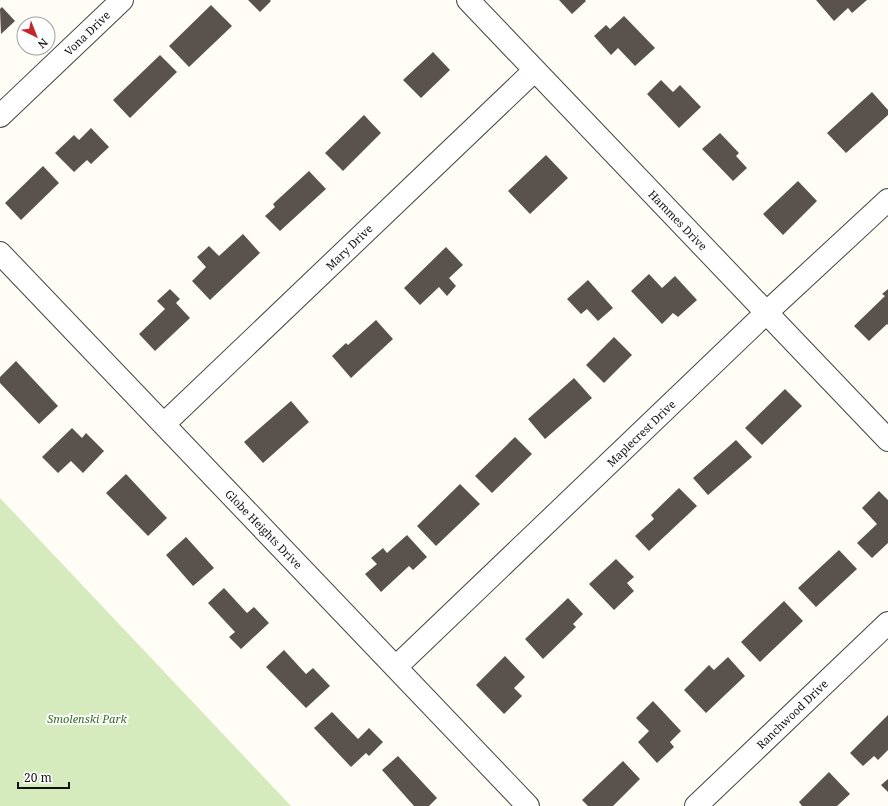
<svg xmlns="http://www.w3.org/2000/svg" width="888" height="806" viewBox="0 0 888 806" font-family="'Noto Serif',serif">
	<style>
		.green { fill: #d5ebbd }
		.building { fill: #5a524d }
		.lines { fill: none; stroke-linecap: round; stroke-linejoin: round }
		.minor-casing { stroke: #444; stroke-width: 24 }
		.minor { stroke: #fff; stroke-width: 22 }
		.labels { text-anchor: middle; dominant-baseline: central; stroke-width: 4; stroke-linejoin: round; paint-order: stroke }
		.street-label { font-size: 11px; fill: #111; stroke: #fff }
		.park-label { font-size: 11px; font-style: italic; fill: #2f6b1f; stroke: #fff }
	</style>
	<rect width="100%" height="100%" fill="#fffdf5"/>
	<!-- green -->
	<path class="green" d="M0,498L291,806H0Z"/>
	<!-- building -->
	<path class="building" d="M248,0H270L271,1L260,12Z
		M559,0H585L586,1L572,14Z
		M816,0H867L852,13L848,8L834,21Z
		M211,5L232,26L189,67L169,46Z
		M2,7L15,21L1,34L0,9Z
		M624,16L655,48L635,66L618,48L611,55L594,36L606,25L610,29Z
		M433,52L450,70L421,98L403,80Z
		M160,55L177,72L130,118L113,100Z
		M661,80L673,92L680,85L701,107L679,128L647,94Z
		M872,92L888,110V115L846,153L827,133Z
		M364,115L381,133L343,171L325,153Z
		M91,128L109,147L91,164L87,160L74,172L55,153L74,135L79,140Z
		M720,133L739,153L736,156L747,168L733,181L702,149Z
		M546,155L568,178L530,214L508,191Z
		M43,166L59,183L21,220L5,203Z
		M309,171L326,189L280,231L265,216L275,207L273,204Z
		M798,181L817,201L783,235L763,214Z
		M243,234L260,253L210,300L192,281L206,267L197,257L209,246L219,256Z
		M446,247L463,265L449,278L456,286L447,296L439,287L420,305L404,288Z
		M649,274L662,288L675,276L697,300L678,317L673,313L662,324L631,291Z
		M588,280L613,308L598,321L587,309L581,314L567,299Z
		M170,289L180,299L176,303L190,318L155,351L139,334L165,309L157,301Z
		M888,289V325L887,324L869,341L854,326L885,296L882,294Z
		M376,320L393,339L351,378L332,356L346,343L348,345Z
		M614,337L632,355L604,383L586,365Z
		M16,361L58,406L39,424L0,383V377Z
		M574,378L592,398L545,439L528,419Z
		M785,389L802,406L762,445L745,428Z
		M291,401L309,422L263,463L244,442Z
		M72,428L82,438L86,433L104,451L83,473L71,461L58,473L42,457Z
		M515,437L532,454L492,493L475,476Z
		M736,440L752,457L708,495L693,478Z
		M126,474L167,518L148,536L106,493Z
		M460,484L480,504L436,546L417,526Z
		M679,488L697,506L649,551L635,536L654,519L651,515Z
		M879,491L888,500V543L872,558L857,543L877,524L862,508Z
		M407,535L427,557L413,570L409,566L381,592L365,574L377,564L371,558L383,548L387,553Z
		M186,537L214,568L193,586L166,555Z
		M839,550L857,569L816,607L798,588Z
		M616,559L634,577L627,583L634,591L614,610L589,584Z
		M224,588L247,613L254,607L269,623L241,649L229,637L235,632L208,603Z
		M568,598L583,614L573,624L576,627L543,659L525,639Z
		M784,601L803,621L760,662L741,642Z
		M284,650L306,674L313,668L330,686L306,708L266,667Z
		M505,656L525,677L514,688L522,696L504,714L476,685Z
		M728,657L745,676L706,713L684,690L709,665L714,670Z
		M653,701L681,731L670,742L674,747L657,763L638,742L649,731L636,718Z
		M332,712L358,739L369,728L383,742L369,756L366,753L351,767L314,728Z
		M888,715V750L878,760L874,756L863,766L850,753Z
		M398,756L437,798L429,806H414L382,770Z
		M623,761L640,779L613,806H588L582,800Z
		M829,772L850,794L837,806H802L799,802Z
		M888,779V792L881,785Z"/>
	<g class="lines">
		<!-- minor casing -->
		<g class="minor-casing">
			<path id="minor" d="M468,0L888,440
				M0,116L122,0
				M0,253L528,806
				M164,424L535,70
				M396,667L766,313L888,200
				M696,806L888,623"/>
		</g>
		<!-- minor -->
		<use href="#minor" class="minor"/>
	</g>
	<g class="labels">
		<!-- street labels -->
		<g class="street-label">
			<text transform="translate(87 33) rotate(-44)">Vona Drive</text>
			<text transform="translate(678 220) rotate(46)">Hammes Drive</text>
			<text transform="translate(349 247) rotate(-44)">Mary Drive</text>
			<text transform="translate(641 433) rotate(-44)">Maplecrest Drive</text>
			<text transform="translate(264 529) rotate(46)">Globe Heights Drive</text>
			<text transform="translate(792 714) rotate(-44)">Ranchwood Drive</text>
		</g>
		<!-- park labels -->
		<g class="park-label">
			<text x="87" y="718">Smolenski Park</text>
		</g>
	</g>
	<!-- north arrow -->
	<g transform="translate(36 36) rotate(137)"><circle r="19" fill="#ffffff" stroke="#a0a0a0"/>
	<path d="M0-3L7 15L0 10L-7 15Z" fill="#c4262e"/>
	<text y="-6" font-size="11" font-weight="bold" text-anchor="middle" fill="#111111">N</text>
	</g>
	<!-- scale -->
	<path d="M18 782v6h51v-6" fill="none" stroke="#111111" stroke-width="2"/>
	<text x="24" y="782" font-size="12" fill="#111111" stroke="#ffffff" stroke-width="3" paint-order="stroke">20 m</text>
</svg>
